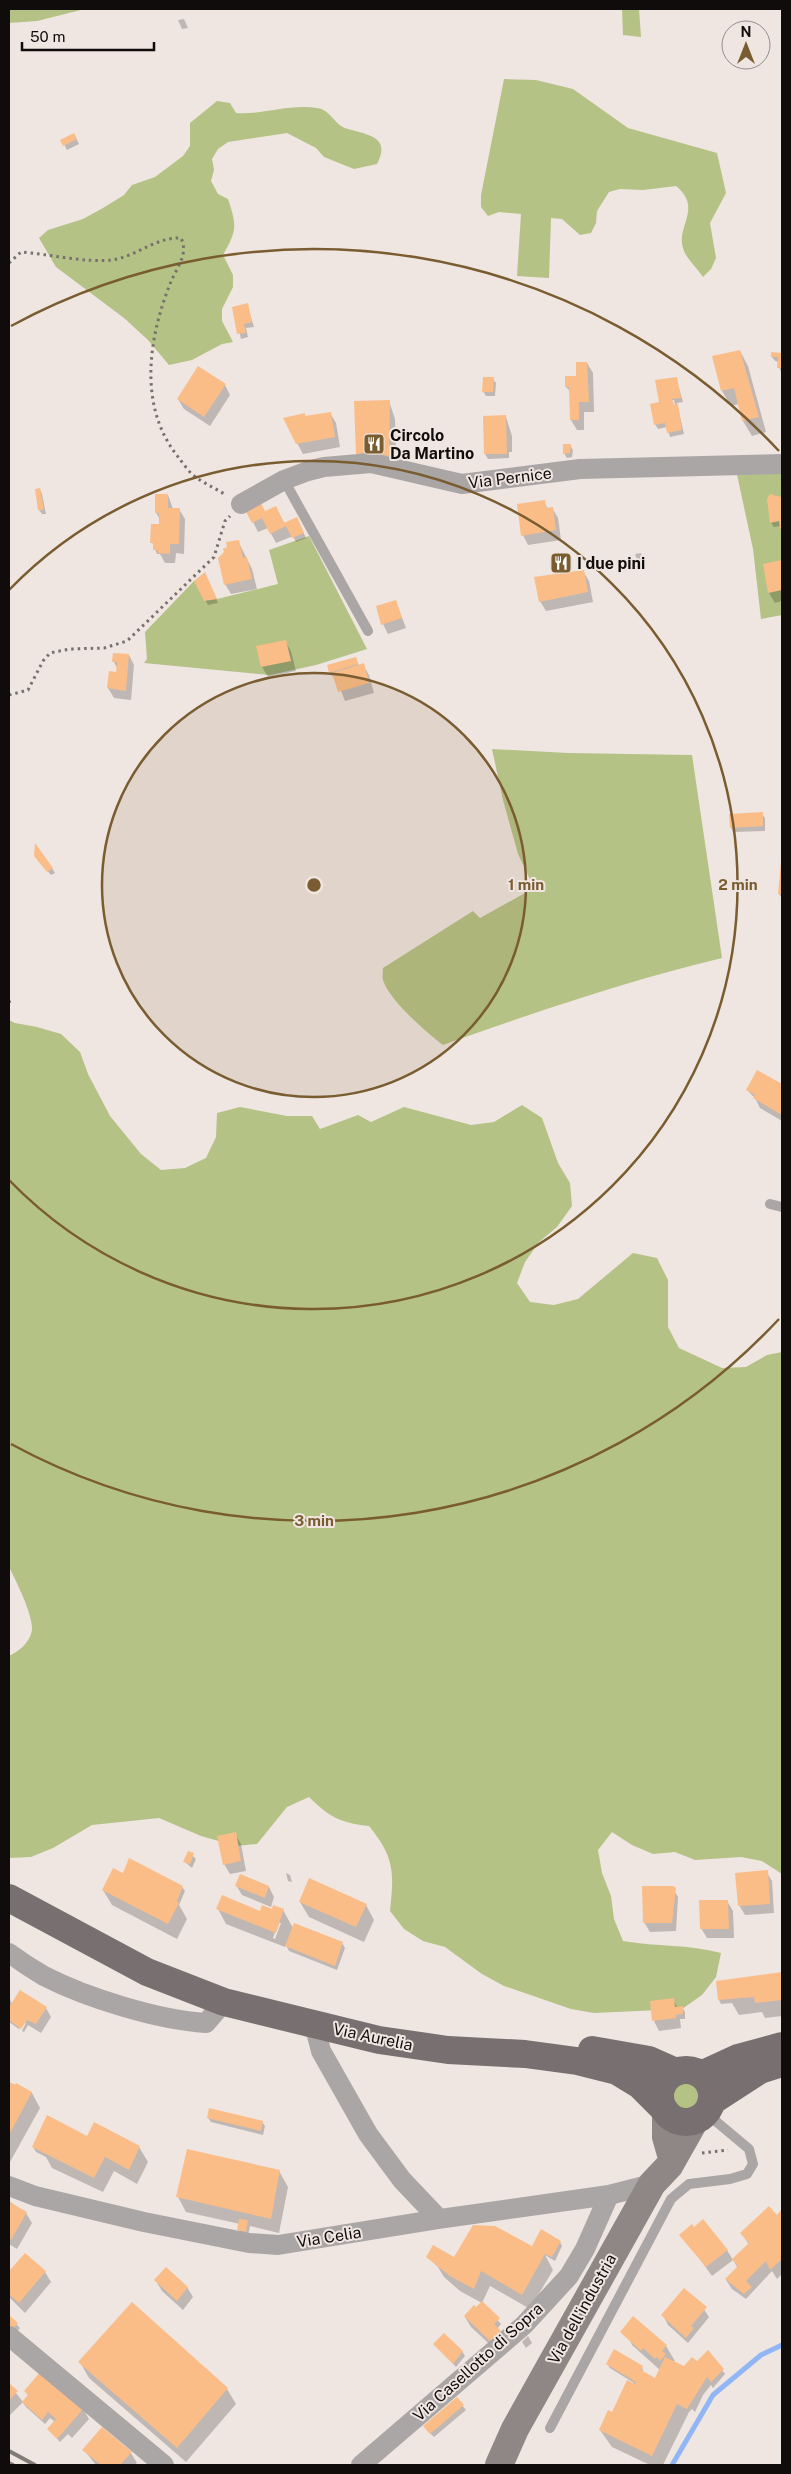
<svg xmlns="http://www.w3.org/2000/svg" width="791" height="2474" viewBox="0 0 791 2474" font-family="'Public Sans',sans-serif">
	<style>
		.green { fill: #b5c285 }
		.shadow { fill: #0003; fill-rule: evenodd }
		.lines { fill: none; stroke-linecap: round; stroke-linejoin: round }
		.stream { stroke: #90b6f5; stroke-width: 5 }
		.building { fill: #fabd87 }
		.path { stroke: #76706d; stroke-width: 3; stroke-dasharray: 2.5 4; stroke-linecap: butt }
		.lane { stroke: #aba6a6; stroke-width: 10 }
		.street { stroke: #aba6a6; stroke-width: 20 }
		.secondary { stroke: #8e8786; stroke-width: 28 }
		.primary { stroke: #787070; stroke-width: 28 }
		.rail { stroke: #817a78; stroke-width: 4 }
		.ring { fill: none; stroke: #795c2f; stroke-width: 2.5 }
		.labels { text-anchor: middle; dominant-baseline: central; stroke-width: 4; stroke-linejoin: round; paint-order: stroke }
		.poi-label { font-size: 16px; font-weight: bold; fill: #0f0c0b; stroke: #efe5e1; text-anchor: start }
		.street-label { font-size: 16px; fill: #0f0c0b; stroke: #efe5e1 }
		.centre { fill: #795c2f; stroke: #efe5e1; stroke-width: 2.5 }
		.ring-label { font-size: 15px; text-anchor: middle; font-weight: bold; fill: #795c2f; stroke: #efe5e1; stroke-width: 4; stroke-linejoin: round; paint-order: stroke }
	</style>
	<rect width="100%" height="100%" fill="#efe5e1"/>
	<!-- green -->
	<path class="green" d="M9,9H85L37,21L9,23Z
		M622,9H639L641,37L623,35Z
		M504,79L536,80L573,89L628,128L717,153L726,193L710,223L716,258L711,269L703,277C697,268 685,257 683,248C676,226 703,208 676,186L643,190L620,189L609,192L597,211L596,223L591,233L580,235L562,219L551,218L549,278L517,276L521,214L499,212L488,216L481,207V195Z
		M217,101L230,103L236,113C263,115 288,104 317,108C332,110 334,126 348,129C369,135 391,137 377,164L354,169L324,157L316,148L287,133L228,142L218,149L212,159L214,170L211,181L218,194L228,199C237,226 237,230 223,255L233,275V287L222,309V321L233,342L222,344L192,360L169,365L148,340L124,318L56,267L39,238L48,230L83,219L103,208L124,195L132,185L155,177L183,156L190,146V123Z
		M782,469V615L761,619L753,549L736,470Z
		M309,536L367,649L316,665L270,675L144,663L147,659L145,632L194,581L217,599L278,584L269,550Z
		M492,749L568,753L692,755L722,958C626,981 536,1012 443,1045C426,1032 389,1000 383,980C382,977 383,972 383,968L473,911L480,918L534,888L518,854L503,800Z
		M9,1020L15,1023L37,1027L61,1034L80,1052L88,1074L110,1116L141,1154L161,1170L185,1168L206,1158L216,1137L217,1113L240,1107L287,1116H312L320,1129L358,1115L371,1122L404,1107L471,1125L494,1122L522,1105L542,1118L558,1163L570,1183L572,1206L557,1227L539,1242L525,1262L517,1283L530,1302L554,1305L578,1299L633,1253L657,1258L668,1280V1327L679,1348L722,1368L746,1367L767,1355L782,1352V1874L762,1861L741,1857L695,1860L675,1852L653,1854L632,1845L612,1832L598,1850L602,1873L611,1896L614,1919L623,1941C657,1947 688,1944 721,1953L716,1977L702,1995L682,2009L594,2013L571,2009L504,1986L482,1974L445,1947L423,1941L404,1929L390,1911C394,1872 395,1858 369,1826C341,1823 329,1817 309,1797L287,1807L257,1844L236,1846L201,1836L159,1818L92,1825L53,1848L31,1857L9,1858V1656C19,1651 30,1643 32,1630C33,1614 16,1581 9,1567Z
		M681,2074L705,2085L707,2091L705,2105L688,2116L674,2113L665,2095L670,2082Z"/>
	<!-- shadow -->
	<path class="shadow" d="M184,19L188,28L182,29L178,20Z
		M74,134L79,144L67,150L62,140Z
		M247,305L254,327L246,328L248,337L241,339L234,307Z
		M740,351L748,366L766,432L752,436L743,421L739,404L731,406L722,391L714,357Z
		M780,354H782V374L779,367V362L775,361L772,357Z
		M587,363L593,373L594,412H584V430H577L571,420L570,391L566,387Z
		M676,378L683,402L677,403L684,434L670,437L667,427L658,429L655,424ZM672,400H674L676,411Z
		M493,379L496,383L495,396H486L483,391Z
		M225,385L230,395L210,426L184,409L178,399Z
		M389,401L395,419L396,449H392L391,460L359,458L357,454Z
		M330,413L336,423L340,447L303,454L297,443L306,417Z
		M506,417L512,436V452H509V458L488,459L485,454Z
		M570,445L573,450L572,457L567,458L564,453Z
		M40,489L42,494L46,514H42L39,510Z
		M168,495L173,509H179L185,519L184,554L176,553L175,563H165L160,554H157L152,542L160,528V520L156,512Z
		M775,495L782,499V530L781,526L774,527L771,523L770,496Z
		M544,502L548,509L552,508L558,518L561,540L528,545L523,535Z
		M276,508L285,524L299,523L306,538L296,542L293,536L276,543L268,528L258,532L253,522Z
		M238,541L252,569L257,589L231,594L225,584Z
		M641,553L644,564L639,565L635,554Z
		M782,562V601L775,603L769,593L764,565Z
		M583,571L589,581L593,602L546,611L540,601Z
		M207,578L218,603L208,605L205,600Z
		M396,602L406,628L388,634L383,624Z
		M285,641L291,651L296,671L268,677L262,667L258,647Z
		M129,655L134,665L131,700L114,698L108,688L117,673V668L114,662Z
		M356,658L359,666L363,665L369,675L374,693L345,701L335,676L333,677L330,672Z
		M762,814L765,818V831L733,832L731,827Z
		M39,861L52,868L55,873L51,875Z
		M782,861V898L779,894Z
		M757,1071L782,1085V1121L760,1108L755,1098L747,1090Z
		M235,1834L241,1844L246,1871L230,1874L224,1864Z
		M189,1852L196,1859L192,1868L185,1862Z
		M766,1871L772,1881L774,1913L745,1915L739,1905Z
		M286,1873L290,1875L292,1882L288,1881Z
		M126,1876L182,1887L185,1891L179,1905L187,1919L177,1939L112,1905L103,1890Z
		M236,1885L269,1887L274,1897L271,1907L242,1895Z
		M672,1887L678,1897L676,1931L650,1932L644,1922Z
		M727,1901L733,1911L734,1938H707L701,1928Z
		M300,1902L366,1905L374,1920L364,1942L309,1917Z
		M218,1909L261,1913L283,1910L293,1928L342,1943L345,1948L337,1970L289,1951L286,1945L285,1947L226,1924ZM278,1923H281L275,1939L273,1938Z
		M782,1973V2016L765,2018L762,2012L739,2015L732,2003L721,2004L719,2000L726,1981Z
		M9,1997L12,2004L46,2008L51,2017L41,2033L28,2025L24,2032L22,2031L26,2023H23L19,2029L9,2022Z
		M673,2000L678,2008L682,2007L685,2012V2019H680L681,2028L659,2031L654,2021Z
		M9,2082L32,2093L40,2108L10,2162Z
		M208,2118L262,2122L265,2126L263,2135L211,2122Z
		M87,2138L139,2147L148,2162L137,2184L114,2171L103,2192L52,2168L46,2157L36,2152L33,2147Z
		M279,2171L288,2187L279,2233L250,2226L248,2236L241,2234L239,2230L240,2224L186,2212L178,2197Z
		M9,2201L26,2213L32,2223L17,2249L9,2244Z
		M782,2211V2274L777,2279L772,2271L746,2299L732,2289L726,2280L738,2268L733,2260L712,2276L697,2255L727,2250L733,2260L749,2245L742,2233L781,2221L779,2215Z
		M560,2242L562,2246L555,2261L545,2255L553,2270L530,2309L490,2286L482,2303L501,2324L497,2329L505,2342L499,2353L471,2327L465,2317L480,2312L482,2303L460,2291L444,2277L438,2267L428,2257L455,2259L532,2248Z
		M25,2255L45,2272L51,2282L25,2313L9,2297V2273Z
		M156,2281L187,2287L193,2297L183,2310L162,2291Z
		M703,2308L709,2317L688,2343L668,2325L663,2315Z
		M9,2317L20,2328L13,2336L9,2332Z
		M528,2336L532,2343L526,2348L522,2342Z
		M629,2338L666,2346L675,2361L673,2362L683,2367L697,2363L708,2351L725,2374L713,2388L711,2385L703,2395L695,2412L692,2409L689,2412L663,2465H650L612,2447L600,2430L634,2383L610,2368L607,2364L642,2367L644,2374L655,2380L660,2370L632,2345Z
		M435,2344L462,2351L465,2356L456,2367Z
		M80,2362L227,2389L236,2404L186,2462L89,2378Z
		M9,2384L23,2402L9,2416Z
		M25,2391L83,2409L89,2419L72,2438L68,2434L60,2442L49,2429L55,2422L50,2418L45,2424L26,2407L23,2403L28,2395Z
		M457,2399L466,2410L434,2437L427,2430Z
		M84,2450L131,2453L137,2463L134,2465H96Z"/>
	<g class="lines">
		<!-- stream -->
		<path class="stream" d="M672,2465L713,2395L761,2355L782,2345"/>
	</g>
	<!-- building -->
	<path class="building" d="M74,133L77,139L63,146L60,140Z
		M248,303L252,322L244,324L246,333L237,334L232,307Z
		M740,350L759,417L742,421L734,388L721,391L712,356Z
		M771,352L782,353V368H777L778,357H771Z
		M576,362H587L589,402H579V420H570L569,387H565V376H576Z
		M198,366L226,384L204,417L177,399Z
		M483,377H494L493,392H482Z
		M677,377L681,398L672,399L674,405L678,404L682,430L667,433L665,423L654,425L650,404L659,402L655,380Z
		M390,400L389,456L371,453L356,454L354,401Z
		M331,412L335,437L296,444L283,418L305,413V416Z
		M506,415L507,454H484L483,416Z
		M563,444H571L570,453L563,454Z
		M40,488L44,510H38L35,489Z
		M155,494H168V508H180L179,544H170V554L158,553V550H153V543H150L151,524H159V513H155Z
		M770,494L782,497V528L780,529L779,521L770,523L767,499Z
		M545,500L546,508L553,507L556,530L521,536L517,504Z
		M261,503L265,511L276,506L284,523L297,517L304,533L292,538L286,526L270,534L262,518L252,523L245,510Z
		M239,540L243,558L247,557L252,579L224,585L218,558L224,552L223,549L227,547L226,542Z
		M782,560V590L768,593L763,564Z
		M584,570L588,592L539,602L534,577Z
		M205,572L217,599L204,601L194,581Z
		M396,600L402,618L381,625L376,606Z
		M286,640L291,661L261,667L256,646Z
		M113,653L129,654L126,691L107,688L109,671L116,672L117,662H112Z
		M356,657L358,664L329,673L327,665Z
		M364,663L369,683L338,692L332,673Z
		M763,812V826L730,828L729,814Z
		M35,843L53,868L47,872L34,856Z
		M781,862H782V894H778Z
		M757,1070L782,1084V1115L753,1098L755,1095L746,1090Z
		M236,1832L241,1861L223,1865L217,1836Z
		M188,1851L194,1853L190,1864L183,1862Z
		M129,1858L183,1886L177,1901L179,1903L168,1924L102,1890L113,1868L123,1873Z
		M768,1870L770,1904L738,1906L735,1873Z
		M240,1874L269,1886L265,1898L235,1886Z
		M309,1878L367,1904L356,1927L299,1902Z
		M642,1886H673L676,1888L672,1923H643Z
		M222,1895L260,1911L262,1905L272,1909L273,1905L284,1909L276,1933L216,1909Z
		M699,1900H728L729,1929H700Z
		M294,1923L343,1942L335,1966L285,1946Z
		M782,1972V2000L755,2003L754,1997L718,2000L716,1981Z
		M20,1990L47,2007L36,2024L27,2020L21,2029L9,2020V2007Z
		M674,1998L675,2007L683,2006V2014L676,2015V2018L652,2021L650,2001Z
		M9,2082L15,2085L16,2083L32,2092L9,2135Z
		M209,2108L263,2121L261,2131L207,2118Z
		M47,2115L87,2136L94,2122L140,2146L129,2170L105,2157L94,2178L32,2147Z
		M187,2149L280,2170L271,2219L176,2197Z
		M9,2202L27,2212L11,2240L9,2238Z
		M769,2206L777,2215L782,2209V2259L770,2270L766,2261L746,2281L752,2287L744,2294L725,2279L738,2266L732,2259L749,2243L740,2233Z
		M239,2219L248,2220L246,2232L237,2230Z
		M703,2219L728,2250L706,2267L679,2235L692,2224L694,2227Z
		M473,2225L495,2226L532,2246L541,2229L561,2241L552,2257L545,2254L522,2295L481,2271L474,2289L450,2276L426,2257L433,2245L454,2257Z
		M25,2253L46,2271L19,2303L9,2294V2271Z
		M166,2267L188,2287L177,2301L154,2280Z
		M684,2288L707,2307L691,2326L694,2328L686,2338L661,2315Z
		M482,2301L500,2318L494,2324L501,2331L497,2335L501,2339L493,2344L464,2316L474,2305L476,2307Z
		M132,2302L228,2388L177,2448L78,2362Z
		M9,2315L18,2323L10,2332L9,2331Z
		M633,2316L667,2345L662,2351L666,2354L660,2361L657,2357L655,2359L643,2348L641,2351L620,2332Z
		M444,2333L463,2351L453,2364L433,2344Z
		M614,2349L643,2366L641,2370L655,2378L665,2357L684,2366L692,2357L697,2361L708,2350L724,2369L711,2382L707,2377L687,2409L677,2404L652,2456L599,2430L608,2410L612,2412L627,2380L635,2384L636,2382L606,2364Z
		M41,2371L84,2408L57,2439L47,2429L56,2419L48,2412L42,2420L22,2402L28,2395L24,2391Z
		M9,2383L18,2391L9,2400Z
		M457,2397L464,2405L430,2434L423,2426Z
		M102,2427L132,2452L120,2465H101L82,2450Z"/>
	<g class="lines">
		<!-- path -->
		<path class="path" d="M9,263L21,252C48,254 86,263 112,260C137,256 156,237 181,238C189,255 176,268 170,284C148,340 138,408 179,458C183,463 188,471 193,475C203,483 215,488 226,495
			M9,695L28,690L43,661L50,653L70,649L104,648L127,641L214,557L225,521L230,516
			M9,1001L10,1003
			M702,2153L728,2150"/>
		<!-- lane -->
		<path class="lane" d="M284,480L368,631
			M770,1204L782,1207
			M550,2428L671,2199L689,2184L730,2179L747,2174L753,2164L749,2149L706,2113"/>
		<!-- street -->
		<path class="street" d="M241,504L284,480L308,471L324,467L371,463L462,484L580,469L782,464
			M9,1953C20,1961 32,1969 44,1976C87,1998 158,2020 206,2023L224,2002
			M314,2024L321,2051L368,2134L402,2180L439,2219
			M9,2186L35,2196L144,2222L249,2243L278,2245L439,2219L609,2195L652,2184
			M9,2336L164,2465
			M361,2465L524,2325L569,2276L585,2249L609,2195"/>
		<!-- secondary -->
		<path class="secondary" d="M666,2112V2137L672,2158
			M499,2465L515,2429L652,2184L669,2166L695,2120"/>
		<!-- primary -->
		<path class="primary" d="M9,1898L147,1972L224,2002L379,2040L448,2050L525,2054L577,2061L617,2071L640,2085L663,2108
			M592,2050L649,2060L676,2072
			M660 2096a26 26 0 1 1 52 0a26 26 0 1 1-52 0Z
			M701,2075L738,2058L782,2046
			M712,2101L760,2070L782,2063"/>
		<!-- rail -->
		<path class="rail" d="M9,2451L35,2465
			M9,2463L13,2465"/>
	</g>
	<!-- distance rings -->
	<circle cx="314" cy="885" r="212" fill="#795c2f" fill-opacity=".12"/>
	<g class="ring">
		<circle cx="314" cy="885" r="212"/>
		<path d="M9 590A424 424 0 1 1 9 1180"/>
		<path d="M779 1319A636 636 0 0 1 11 1444M11 326A636 636 0 0 1 779 451"/>
	</g>
	<!-- icons -->
	<defs>
		<g id="restaurant-square" transform="scale(1.125)"><rect x="-9" y="-9" width="18" height="18" rx="4" fill="#795c2f" stroke="#efe5e1"/><path d="M-5-6h1v4h1v-4h1v4h1v-4h1v5L-1.5 .5V6h-2V.5L-5-1ZM5-6V6H3V1.5H1.5Q1.5-4 5-6Z" fill="#fff"/></g>
	</defs>
	<g fill-rule="evenodd">
		<use href="#restaurant-square" x="374" y="444"/>
		<use href="#restaurant-square" x="561" y="563"/>
	</g>
	<g class="labels">
		<!-- poi labels -->
		<g class="poi-label">
			<text x="390" y="435">Circolo<tspan x="390" dy="18">Da Martino</tspan></text>
			<text x="577" y="563">I due pini</text>
		</g>
		<!-- street labels -->
		<g class="street-label">
			<text transform="translate(510 478) rotate(-7)">Via Pernice</text>
			<text transform="translate(373 2037) rotate(12)">Via Aurelia</text>
			<text transform="translate(329 2237) rotate(-9)">Via Celia</text>
			<text transform="translate(582 2309) rotate(-61)">Via dell'industria</text>
			<text transform="translate(478 2362) rotate(-42)">Via Casellotto di Sopra</text>
		</g>
	</g>
	<circle cx="314" cy="885" r="8" class="centre"/>
	<g class="ring-label">
		<text x="526" y="890">1 min</text>
		<text x="738" y="890">2 min</text>
		<text x="314" y="1526">3 min</text>
	</g>
	<!-- border -->
	<rect width="791" height="2474" fill="none" stroke="#0f0c0b" stroke-width="20"/>
	<!-- north arrow -->
	<g transform="translate(746 45)"><circle r="24" fill="#efe5e1" stroke="#958e8b"/>
	<path d="M0-4L9 19L0 12L-9 19Z" fill="#795c2f"/>
	<text y="-8" font-size="14" font-weight="bold" text-anchor="middle" fill="#0f0c0b">N</text>
	</g>
	<!-- scale -->
	<path d="M22 42v8h132v-8" fill="none" stroke="#0f0c0b" stroke-width="2.5"/>
	<text x="30" y="42" font-size="15" fill="#0f0c0b" stroke="#efe5e1" stroke-width="4" paint-order="stroke">50 m</text>
</svg>
